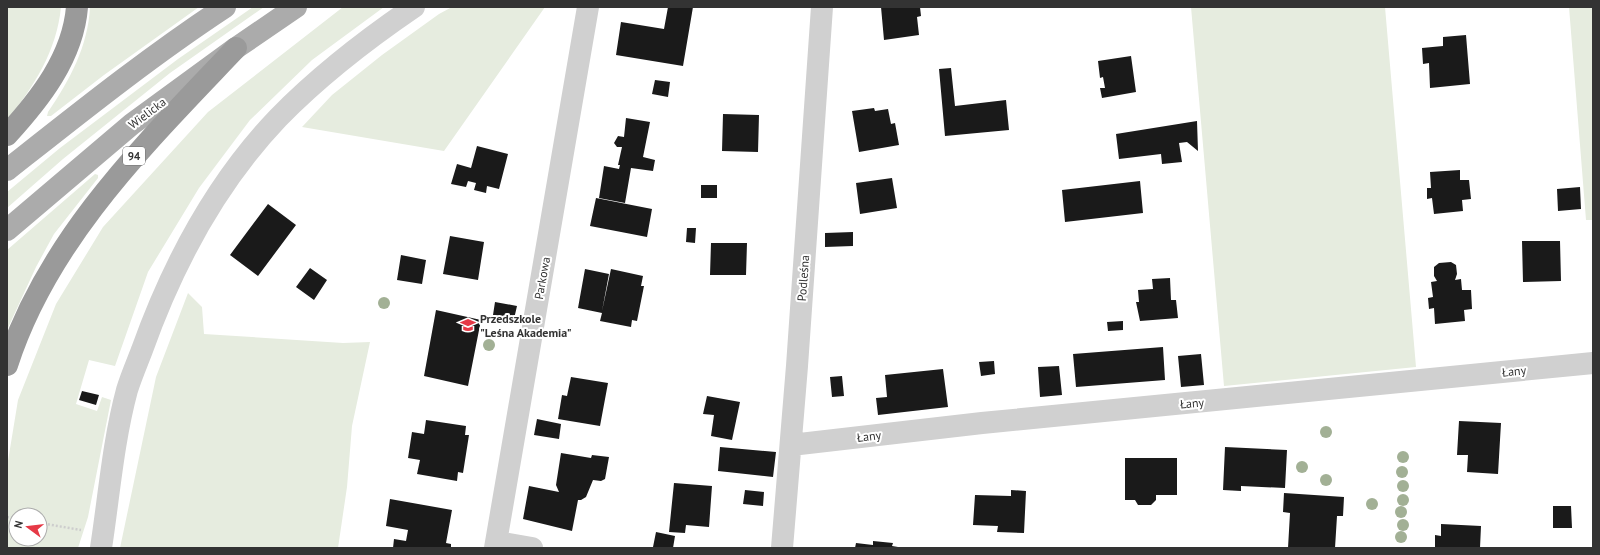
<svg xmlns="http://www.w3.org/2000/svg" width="1600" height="555" viewBox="0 0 1600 555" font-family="'PT Sans',sans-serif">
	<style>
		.green { fill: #e6ecdf; fill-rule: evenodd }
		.building { fill: #1a1a1a }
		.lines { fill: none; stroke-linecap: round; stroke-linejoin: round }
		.path { stroke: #cdcdcd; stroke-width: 2.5; stroke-dasharray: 2 2; stroke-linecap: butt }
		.minor { stroke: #d0d0d0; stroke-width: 22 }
		.major { stroke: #ababab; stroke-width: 22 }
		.highway { stroke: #9a9a9a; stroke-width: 22 }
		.tree { fill: #a2b095 }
		.labels { text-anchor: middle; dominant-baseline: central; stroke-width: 4; stroke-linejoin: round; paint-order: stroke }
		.shield { fill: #fff; stroke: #707070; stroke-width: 1 }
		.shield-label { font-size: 11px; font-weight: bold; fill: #333 }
		.street-label { font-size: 12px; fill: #333; stroke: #fff }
		.poi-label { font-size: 12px; font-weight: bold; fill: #333; stroke: #fff; text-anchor: start }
	</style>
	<rect width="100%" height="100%" fill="#fff"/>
	<!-- green -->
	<path class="green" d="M7,7H61C57,50 34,87 7,120Z
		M90,7H199L104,75L51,116H47L48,112C70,80 88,46 90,7Z
		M253,7H264L170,73L63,159L7,208V192L60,148L178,59Z
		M343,7H384L312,60L250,120L199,188L148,272L115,366L89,360L76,404L97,411L102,397L111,400L88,517L78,548H7V467L18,400L56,304L103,227L208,112ZM16,515H40V539H16Z
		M452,7H545L444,151L302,127L332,95L382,55L439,14Z
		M1191,7H1385L1416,367L1224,386Z
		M1569,7H1593V220H1586Z
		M95,174L98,175V178L54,234L36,267L7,330V250Z
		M188,293L202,307L204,334L343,343L370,342L352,426L347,487L338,548H120L156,377Z"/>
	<!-- building -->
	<path class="building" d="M668,7H693L683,66L616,55L621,22L664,29Z
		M881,7H920L921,16L917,17L919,35L884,40Z
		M1466,35L1470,84L1430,88L1429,63L1423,64L1422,48L1443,46V37Z
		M1131,56L1136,92L1102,98L1100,88H1105L1103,77L1100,78L1098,61Z
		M951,68L955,106L1006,100L1009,130L945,136L939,69Z
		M655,80L670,82L668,97L652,94Z
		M874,108L875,111L888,109L891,124L895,123L899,145L859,152L852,111Z
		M723,114L759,115L758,152L722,151Z
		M626,118L650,122L643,157L655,160L653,171L631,168L625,203L599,198L604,166L619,169L620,165H618L622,147H617L614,143L618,136L624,137Z
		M1197,121L1198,151L1187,142L1179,143L1182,162L1162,164L1161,154L1119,159L1116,134Z
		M477,146L508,154L499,189L487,186L486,193L474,190L476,183L468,181L466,187L451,184L457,164L471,168Z
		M1460,170V180H1469L1471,199L1462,200L1463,211L1434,214L1432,198L1427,199V188H1431L1430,172Z
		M892,178L897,208L860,214L856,183Z
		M1140,181L1143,213L1065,222L1062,190Z
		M701,185H717V198H701Z
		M1580,187L1581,209L1558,211L1557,189Z
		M596,198L652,209L647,237L590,226Z
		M268,204L296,225L258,276L230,255Z
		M687,228H696L695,243L686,242Z
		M853,232V246L825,247V233Z
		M450,236L484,242L478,280L443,274Z
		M1522,241H1560L1561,281L1523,282Z
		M711,243H747L746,275H710Z
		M401,255L426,260L422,284L397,280Z
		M1451,262L1456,265L1457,274L1455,280L1461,279L1462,290H1471L1472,309L1464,310L1465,321L1435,324L1434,308L1429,309L1428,298L1433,297L1431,282L1437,281L1434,276V267L1439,263Z
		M310,268L327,280L314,300L296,287Z
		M585,269L609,274L602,311L611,269L643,276L641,286H644L637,321L632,320L631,327L600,321L602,313L578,308Z
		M1170,278L1171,300H1176L1178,318L1140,321L1136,302H1139L1138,290L1153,289L1152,279Z
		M495,302L517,306L514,319L493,315Z
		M436,310L481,320L468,386L424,376Z
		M1123,321V330L1108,331L1107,322Z
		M1163,347L1165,380L1076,387L1073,354Z
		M1201,354L1204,385L1181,387L1178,356Z
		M994,361L995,374L981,376L979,362Z
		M1059,366L1062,395L1040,397L1038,367Z
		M943,369L948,407L878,415L876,398L887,397L885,375Z
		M842,376L844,396L832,397L830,377Z
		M571,377L608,383L600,426L558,419L562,395L567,396Z
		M82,391L99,395L96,405L79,400Z
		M707,396L740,402L732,440L711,436L714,415L703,414Z
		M537,419L561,424L559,439L534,435Z
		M426,420L466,426L465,435H469L463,473L458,472L457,481L417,474L420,460L408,458L412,432L424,434Z
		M1459,421L1501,423L1498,474L1467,472L1468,455H1457Z
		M720,447L776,452L773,477L718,471Z
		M1225,447L1287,450L1285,488L1241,486V491L1223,490Z
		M561,453L591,458L592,455L609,457L605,479L601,481L593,480L586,497L581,500H578L572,531L523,519L529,486L559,492L556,485Z
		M1125,458H1177V495H1156V500L1151,505H1138L1135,500H1125Z
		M674,483L712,486L709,527L686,525L685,533L669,532Z
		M745,490L764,492L763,506L743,504Z
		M1011,490L1026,491L1024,533L997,532L998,526L973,525L975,495L1011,496Z
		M1284,493L1344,497L1343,516H1337L1335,548H1288L1290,513L1283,512Z
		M390,499L452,510L446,543L451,544V548H393L394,539L406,541L408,530L386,526Z
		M1553,506H1571L1572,528H1553Z
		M1441,524L1481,526L1480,548L1435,547V535L1441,536Z
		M656,532L675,536L673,548L653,547Z
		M873,541L893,543L892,546L904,548H855L856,543L873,545Z"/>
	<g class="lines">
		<!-- path -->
		<path class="path" d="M7,517L16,518
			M40,523L81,530"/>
		<!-- minor -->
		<path class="minor" d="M791,445L982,423L1593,363
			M496,542L532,548
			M101,548C109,496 113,442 127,390C131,377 137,363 142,350C172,266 216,183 278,118C318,77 367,39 414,7
			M495,548L588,7
			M782,548L797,366L822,7"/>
		<!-- major -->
		<path class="major" d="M7,170C78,114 149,57 225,7
			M7,230L132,124L236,48L296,7"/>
		<!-- highway -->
		<path class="highway" d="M7,135C40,99 73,57 77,7
			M7,365C48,238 146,143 236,48"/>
	</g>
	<!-- trees -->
	<g class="tree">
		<circle cx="384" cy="303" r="6"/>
		<circle cx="489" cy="345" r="6"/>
		<circle cx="1326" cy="432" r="6"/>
		<circle cx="1403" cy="457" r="6"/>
		<circle cx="1302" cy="467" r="6"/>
		<circle cx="1402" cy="472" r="6"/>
		<circle cx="1326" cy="480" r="6"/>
		<circle cx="1403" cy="486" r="6"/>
		<circle cx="1403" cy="500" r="6"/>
		<circle cx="1372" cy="504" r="6"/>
		<circle cx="1401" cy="512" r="6"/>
		<circle cx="1403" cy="525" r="6"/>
		<circle cx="1401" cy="537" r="6"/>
	</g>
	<!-- icons -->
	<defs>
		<g id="school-bare" transform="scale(1.2)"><path d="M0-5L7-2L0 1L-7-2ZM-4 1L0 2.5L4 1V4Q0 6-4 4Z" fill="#e63946" stroke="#fff" stroke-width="2.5" paint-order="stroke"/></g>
	</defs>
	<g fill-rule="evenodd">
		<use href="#school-bare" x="468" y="325"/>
	</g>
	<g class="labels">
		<!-- shield labels -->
		<rect class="shield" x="123" y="147" width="22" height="18" rx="3"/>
		<g class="shield-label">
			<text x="134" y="156">94</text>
		</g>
		<!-- street labels -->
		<g class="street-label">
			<text transform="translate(147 113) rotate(-37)">Wielicka</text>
			<text transform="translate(542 278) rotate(-80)">Parkowa</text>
			<text transform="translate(803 278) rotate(-86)">Podleśna</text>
			<text transform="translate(1514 371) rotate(-6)">Łany</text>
			<text transform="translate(1192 403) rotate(-5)">Łany</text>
			<text transform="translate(869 436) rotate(-7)">Łany</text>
		</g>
		<!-- poi labels -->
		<g class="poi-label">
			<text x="480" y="318">Przedszkole<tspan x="480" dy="14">"Leśna Akademia"</tspan></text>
		</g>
	</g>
	<!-- border -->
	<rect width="1600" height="555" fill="none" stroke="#333333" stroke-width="16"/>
	<!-- north arrow -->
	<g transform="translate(28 527) rotate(285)"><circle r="19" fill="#ffffff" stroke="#adadad"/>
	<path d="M0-3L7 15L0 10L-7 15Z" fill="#e63946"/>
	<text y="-6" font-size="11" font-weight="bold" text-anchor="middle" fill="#333333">N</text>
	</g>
</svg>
